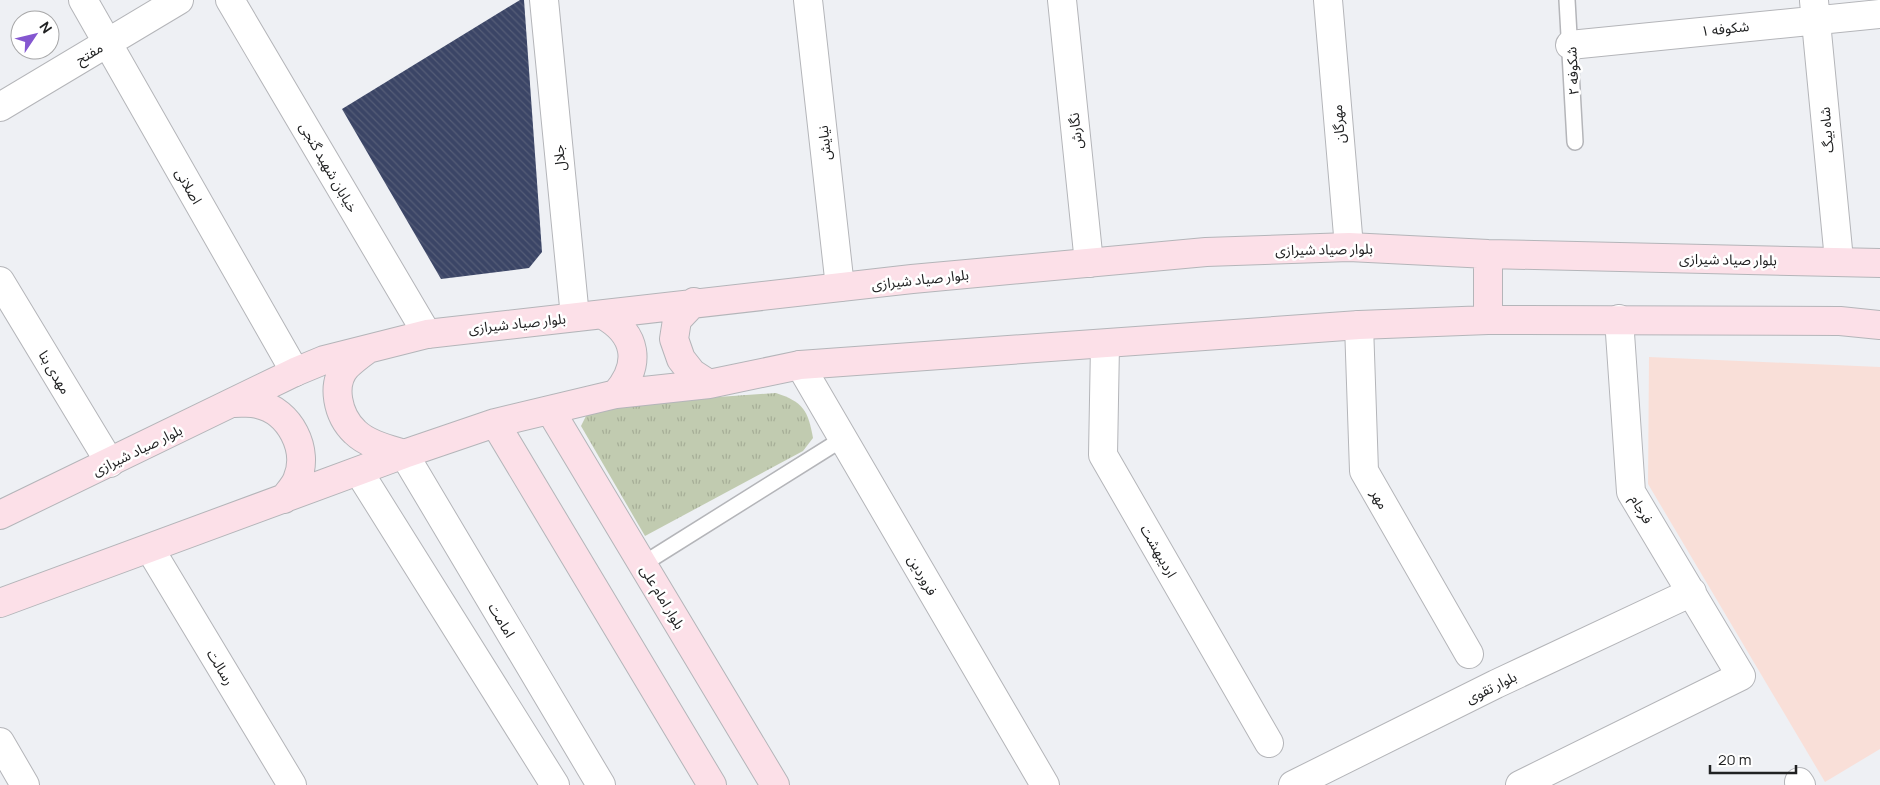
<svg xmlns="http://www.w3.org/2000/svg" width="1880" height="785" viewBox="0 0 1880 785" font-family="Manrope,'Noto Sans Arabic',sans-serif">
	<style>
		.education { fill: #f9dfd8 }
		.grass { fill: url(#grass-tufts) }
		.building { fill: url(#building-back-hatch) }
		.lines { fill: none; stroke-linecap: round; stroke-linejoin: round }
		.lane-casing { stroke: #b4b5b9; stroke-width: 18 }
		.street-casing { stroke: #b4b5b9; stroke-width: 30 }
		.secondary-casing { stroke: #b4b5b9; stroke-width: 30 }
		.lane { stroke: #fff; stroke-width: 15 }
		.street { stroke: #fff; stroke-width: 28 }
		.secondary { stroke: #fce0e8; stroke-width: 28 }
		.labels { text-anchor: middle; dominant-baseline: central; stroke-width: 5; stroke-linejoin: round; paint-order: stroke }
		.street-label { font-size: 14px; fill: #202122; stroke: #fff }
	</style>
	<defs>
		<pattern id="grass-tufts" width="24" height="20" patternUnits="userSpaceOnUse" patternTransform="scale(1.25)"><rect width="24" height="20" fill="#c1cbb0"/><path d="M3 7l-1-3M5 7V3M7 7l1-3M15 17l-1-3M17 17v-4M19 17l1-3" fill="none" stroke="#a6ae97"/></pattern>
		<pattern id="building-back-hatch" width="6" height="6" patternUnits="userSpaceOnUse" patternTransform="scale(1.25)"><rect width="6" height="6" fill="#3b4566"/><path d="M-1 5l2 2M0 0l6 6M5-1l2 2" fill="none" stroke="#555d77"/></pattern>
	</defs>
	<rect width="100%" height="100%" fill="#eef0f4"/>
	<!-- education -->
	<path class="education" d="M1649,357L1880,367V749L1825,782L1648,484Z"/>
	<!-- grass -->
	<path class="grass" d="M776,393C803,402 808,410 813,438L803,451L645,536L581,426L591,406Z"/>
	<!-- building -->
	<path class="building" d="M520,0H524L542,252L529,268L441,279L342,109Z"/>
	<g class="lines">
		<!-- lane casing -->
		<g class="lane-casing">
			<path id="lane" d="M1567,0L1575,142
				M643,564L844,438"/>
		</g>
		<!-- street casing -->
		<g class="street-casing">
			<path id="street" d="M83,0L295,372
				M230,0L427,334
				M544,0L575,317
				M808,0L840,287
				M1062,0L1089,263
				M1328,0L1349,247
				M1814,1L1839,260
				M1570,45L1880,14
				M0,107L179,0
				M0,281L110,463
				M1359,325L1364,471L1469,654
				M1105,345L1103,455L1269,743
				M800,365L1045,785
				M404,454L601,785
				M359,472L555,785
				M150,549L292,785
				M0,742L25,785
				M1799,782L1801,785
				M1293,785L1496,684L1692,592
				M1520,785L1741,676L1631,492L1619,319"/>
		</g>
		<!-- secondary casing -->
		<g class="secondary-casing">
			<path id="secondary" d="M694,302L677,320L674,339L681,359L692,373L709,384
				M603,315C637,334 642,364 616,394
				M1488,320V254
				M368,349C361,354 353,360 347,366C330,384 338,416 355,432C367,444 388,449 404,454
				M235,403C243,403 251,402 258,404C290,411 310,450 297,480C294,487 288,493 284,499
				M550,410L775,785
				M495,423L712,785
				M0,515L295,372L324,360L427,334L912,279L1206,252L1349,247L1488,254L1880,263
				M0,603L404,454L495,423L616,394L709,384L800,365L1359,325L1488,320L1840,321L1880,325"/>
		</g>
		<!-- lane -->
		<use href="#lane" class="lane"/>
		<!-- street -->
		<use href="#street" class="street"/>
		<!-- secondary -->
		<use href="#secondary" class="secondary"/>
	</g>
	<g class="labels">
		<!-- street labels -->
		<g class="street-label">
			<text transform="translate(1725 28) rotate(-6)">شکوفه ۱</text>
			<text transform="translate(89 53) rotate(-31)">مفتح</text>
			<text transform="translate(1572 71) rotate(-93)">شکوفه ۲</text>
			<text transform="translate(1338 124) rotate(-95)">مهرگان</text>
			<text transform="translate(1826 130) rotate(-95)">شاه بیگ</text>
			<text transform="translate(1075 131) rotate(-96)">نگارش</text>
			<text transform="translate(824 143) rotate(-96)">نیایش</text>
			<text transform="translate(559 158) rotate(-96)">جلال</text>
			<text transform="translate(329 167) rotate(60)">خیابان شهید گنجی</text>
			<text transform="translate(189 186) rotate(60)">اصلانی</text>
			<text transform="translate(1324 249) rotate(-1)">بلوار صیاد شیرازی</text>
			<text transform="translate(1728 259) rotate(1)">بلوار صیاد شیرازی</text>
			<text transform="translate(920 279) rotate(-6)">بلوار صیاد شیرازی</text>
			<text transform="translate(517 323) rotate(-6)">بلوار صیاد شیرازی</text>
			<text transform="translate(55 372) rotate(59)">مهدی بنا</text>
			<text transform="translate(137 450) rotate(-26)">بلوار صیاد شیرازی</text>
			<text transform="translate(1380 499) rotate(60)">مهر</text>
			<text transform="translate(1642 509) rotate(60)">فرجام</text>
			<text transform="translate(1159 551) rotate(60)">اردیبهشت</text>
			<text transform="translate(923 575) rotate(60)">فروردین</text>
			<text transform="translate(663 597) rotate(59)">بلوار امام علی</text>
			<text transform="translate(502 620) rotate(59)">امامت</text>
			<text transform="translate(221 667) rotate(59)">رسالت</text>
			<text transform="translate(1491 687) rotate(-26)">بلوار تقوی</text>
		</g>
	</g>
	<!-- north arrow -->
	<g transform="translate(35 35) rotate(55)"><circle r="24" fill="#ffffff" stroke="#a6a6a7"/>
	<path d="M0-4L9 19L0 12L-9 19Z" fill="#8457d0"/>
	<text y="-8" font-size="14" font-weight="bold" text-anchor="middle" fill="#202122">N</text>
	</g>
	<!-- scale -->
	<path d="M1710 765v8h86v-8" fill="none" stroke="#202122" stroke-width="2.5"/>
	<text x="1718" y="765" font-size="15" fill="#202122" stroke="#ffffff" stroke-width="4" paint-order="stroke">20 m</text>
</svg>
